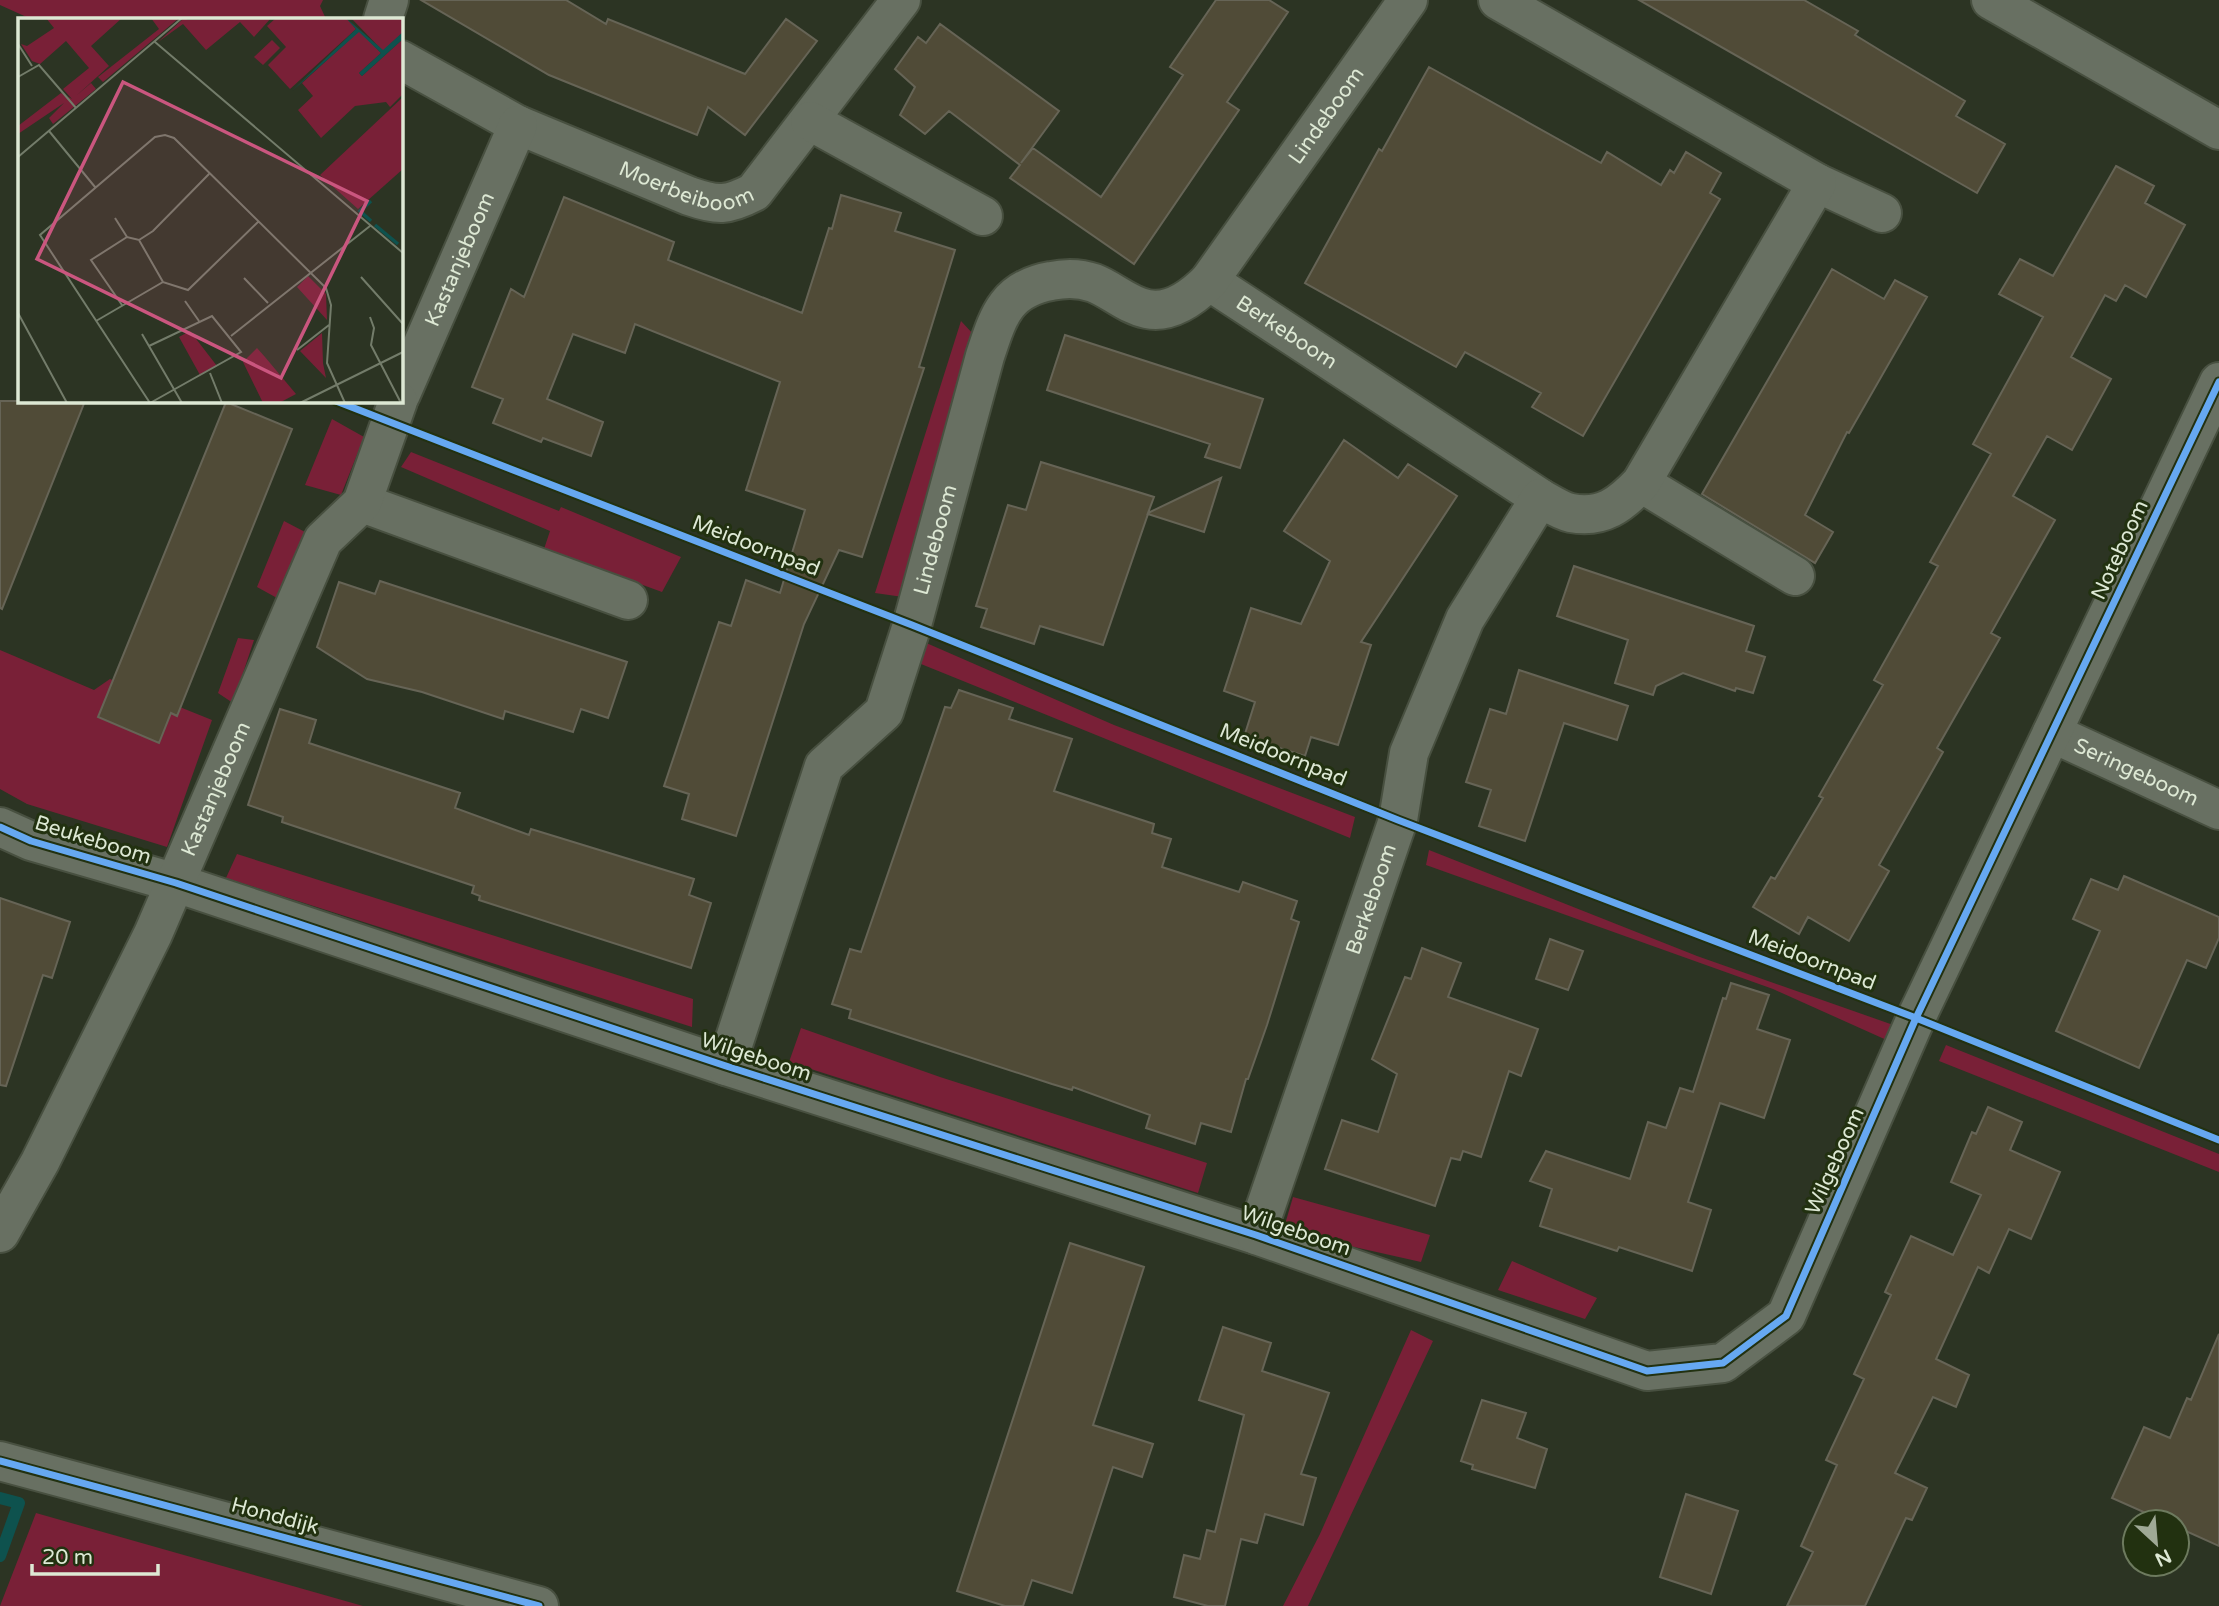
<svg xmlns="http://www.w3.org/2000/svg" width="2219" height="1606" viewBox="0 0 2219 1606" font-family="'Varela Round',sans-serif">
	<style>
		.green { fill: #792037 }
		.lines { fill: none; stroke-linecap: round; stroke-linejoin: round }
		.stream { stroke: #0e524e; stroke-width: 12 }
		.building { fill: #504b37; stroke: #666456; stroke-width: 2 }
		.minor-casing { stroke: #485040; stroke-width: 42 }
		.minor { stroke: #687062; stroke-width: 38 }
		.cycleway-casing { stroke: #223110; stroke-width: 11 }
		.cycleway { stroke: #66a8f1; stroke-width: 7 }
		.labels { text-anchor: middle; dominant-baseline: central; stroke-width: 6; stroke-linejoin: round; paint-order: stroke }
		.street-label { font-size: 21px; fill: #dde8d4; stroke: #223110 }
		.inset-river { fill: none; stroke: #0e524e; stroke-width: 3.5 }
		.inset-road { fill: none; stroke: #737c6a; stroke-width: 2 }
		.view { fill: #ca567f; fill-opacity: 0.15; stroke: #ca567f; stroke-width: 3.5 }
		.inset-edge { fill: none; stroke: #dde8d4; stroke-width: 3.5 }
	</style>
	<rect width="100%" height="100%" fill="#2c3423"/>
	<!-- green -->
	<path class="green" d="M0,0H323L320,6L326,19H31L0,5Z
		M961,321L974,335L903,597L875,593Z
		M332,419L364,437L341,495L305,485Z
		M411,452L559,511L561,507L681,557L662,592L544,549L550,531L401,467Z
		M284,521L305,532L277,598L257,587Z
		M238,638L254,640L233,703L218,693Z
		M924,642L1114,725L1355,817L1350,838L921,664Z
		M0,650L94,690L110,679L212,720L167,847L27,804L0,789Z
		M1429,850L1697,956L1899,1027L1891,1042L1773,989L1426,865Z
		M237,854L693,999L692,1027L226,878Z
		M801,1028L940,1077L1207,1163L1198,1193L789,1062Z
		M1946,1045L2219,1154V1172L1939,1061Z
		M1293,1197L1430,1235L1421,1262L1283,1231Z
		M1512,1261L1597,1298L1585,1319L1498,1290Z
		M1411,1330L1433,1341L1308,1606H1283L1320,1534Z
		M36,1513L363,1606H0Z"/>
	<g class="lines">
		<!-- stream -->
		<path class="stream" d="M0,1498L19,1503L0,1556"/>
	</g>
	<!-- building -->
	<path class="building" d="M421,0H566L606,24L608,19L745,74L786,19L817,41L745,135L708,107L697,135L549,75Z
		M1216,0H1269L1288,12L1227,102L1239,110L1134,264L1010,178L1020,165L949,111L925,134L900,115L915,87L895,69L918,37L926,43L940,24L1059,111L1021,163L1033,148L1101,197L1183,75L1170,67Z
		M1639,0H1804L1858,31L1855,35L1886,54L1965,101L1956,116L2005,144L1977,193Z
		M1429,67L1601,163L1607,152L1661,185L1670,170L1674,173L1686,152L1721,173L1710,193L1720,199L1583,436L1532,407L1541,393L1465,352L1456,367L1305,283L1379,149L1382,151Z
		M2116,166L2154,186L2145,203L2185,225L2146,297L2125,285L2116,301L2105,295L2071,357L2111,379L2072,450L2047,436L2013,496L2055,520L1991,633L2000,638L1937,748L1943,752L1879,865L1889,871L1849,941L1808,917L1799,934L1753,907L1771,877L1775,879L1823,798L1819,796L1883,685L1874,680L1938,566L1930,562L1991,454L1973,444L2043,317L1999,294L2020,259L2053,276Z
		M841,195L901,213L895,231L955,250L919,367L924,368L862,557L839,550L804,624L736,836L682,819L689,794L664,786L719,622L731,626L746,580L780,593L805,510L746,490L780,382L635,324L625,353L573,334L547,399L603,422L591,456L543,438L541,442L493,423L503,399L472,387L511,289L524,297L564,197L674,242L668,260L802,313L829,228L832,229Z
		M1832,269L1884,299L1895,280L1927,297L1849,433L1847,432L1805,515L1833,532L1815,563L1702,494Z
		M1065,335L1263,399L1240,468L1205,457L1210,444L1047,390Z
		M0,401H85L2,609L0,608Z
		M226,402L292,429L177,716L171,713L159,743L98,717Z
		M1344,440L1398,478L1408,464L1457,496L1361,642L1371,645L1338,745L1311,737L1305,756L1244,737L1255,702L1224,691L1251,608L1301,624L1330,561L1284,531Z
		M1041,462L1154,497L1148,513L1221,478L1204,532L1148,514L1103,645L1040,626L1034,644L981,627L987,609L976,606L1008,505L1026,510Z
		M1574,566L1754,626L1746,651L1765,657L1753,693L1736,688L1735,691L1683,673L1656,686L1653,695L1615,683L1628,640L1557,616Z
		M380,581L627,662L608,718L581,709L573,732L505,711L503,719L422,692L367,679L317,647L339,582L375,594Z
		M1519,670L1628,706L1617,740L1564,723L1525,841L1479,826L1491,790L1466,782L1490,709L1506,714Z
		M959,690L1013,708L1009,719L1072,739L1054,791L1154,824L1152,833L1171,839L1162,867L1239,892L1243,882L1297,901L1291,919L1299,922L1267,1025L1248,1079H1246L1231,1132L1201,1123L1195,1144L1146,1128L1150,1115L1073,1087L1072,1090L1052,1084L849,1018L851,1010L832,1004L850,949L861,952L945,707L951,708Z
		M280,709L316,720L309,743L460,793L455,808L529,835L531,829L694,879L689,895L711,903L691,968L479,900L480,896L472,893L474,886L282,822L283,817L248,805Z
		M2124,876L2219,917V938L2206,968L2187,960L2139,1068L2056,1031L2100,931L2073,919L2091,879L2118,890Z
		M0,898L70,922L52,978L43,975L6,1086L0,1085Z
		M1550,939L1583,951L1568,990L1536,979Z
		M1422,948L1461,963L1448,997L1538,1029L1521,1076L1509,1071L1481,1157L1463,1151L1460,1160L1451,1158L1435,1206L1325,1169L1342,1120L1378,1132L1397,1074L1372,1059L1405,977L1411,979Z
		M1731,983L1769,995L1757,1029L1790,1040L1764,1118L1720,1103L1688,1202L1711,1210L1692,1271L1619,1247L1617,1251L1540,1226L1552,1189L1530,1181L1546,1151L1630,1179L1648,1122L1666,1128L1680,1088L1693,1092L1723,998L1726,999Z
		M1988,1107L2022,1122L2010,1150L2060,1172L2031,1239L2009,1229L1989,1273L1978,1267L1936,1359L1969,1375L1956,1407L1933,1397L1895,1473L1927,1488L1912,1520L1906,1518L1865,1606H1787L1813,1552L1801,1546L1837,1465L1826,1460L1864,1379L1854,1374L1891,1295L1885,1292L1911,1236L1953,1255L1981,1195L1951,1182L1972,1132L1976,1134Z
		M1070,1243L1144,1267L1093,1425L1153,1444L1142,1477L1113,1467L1072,1593L1032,1580L1023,1606H1005L957,1591Z
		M1223,1327L1271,1343L1262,1371L1329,1393L1301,1474L1316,1478L1303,1525L1265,1514L1257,1543L1241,1539L1225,1606H1208L1174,1597L1184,1555L1200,1559L1207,1530L1215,1532L1244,1415L1199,1400Z
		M2219,1334V1546L2177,1527V1522H2166L2112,1498L2144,1427L2170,1438L2187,1398L2191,1400Z
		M1482,1400L1526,1413L1517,1438L1547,1449L1535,1488L1472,1469L1473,1465L1461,1461Z
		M1686,1494L1738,1511L1711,1594L1660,1577Z"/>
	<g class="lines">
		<!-- minor casing -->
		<g class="minor-casing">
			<g id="minor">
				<path d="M1991,0L2219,130"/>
				<path d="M383,19L389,0"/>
				<path id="s1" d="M401,60L518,125L689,196C718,206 727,206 754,192L901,0"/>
				<path d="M810,121L983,216"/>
				<path d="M1817,183L1882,213"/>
				<path id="s2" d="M1209,281L1540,498"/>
				<path id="s3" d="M401,394L518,125"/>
				<path d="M1641,483L1795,576"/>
				<path d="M362,503L628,600"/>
				<path id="s4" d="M2052,733L2219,810"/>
				<path d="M0,827L31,841L176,883L726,1066L1256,1235L1647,1371L1723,1363L1786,1316L1916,1018L2219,382"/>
				<path id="s5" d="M726,1066L824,766L884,712L912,625L985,356C998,317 1005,289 1051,281C1065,278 1080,278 1094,283C1112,290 1127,305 1147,309C1171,314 1193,297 1209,281L1408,0"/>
				<path id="s6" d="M0,1233L40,1162L153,934L323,540L362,503L398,401"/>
				<path id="s7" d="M1256,1235L1398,820L1409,753L1465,619L1540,498C1549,503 1561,511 1571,513C1603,519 1621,504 1641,483L1817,183L1498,0"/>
				<path d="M0,1461L539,1606"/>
			</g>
		</g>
		<!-- minor -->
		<use href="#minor" class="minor"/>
		<!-- cycleway casing -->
		<g class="cycleway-casing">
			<path id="cycleway" d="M336,401L912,625L1398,820L1916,1018L2219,1140
				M0,827L31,841L176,883L726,1066L1256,1235L1647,1371L1723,1363L1786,1316L1916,1018L2219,382
				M0,1461L539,1606"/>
		</g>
		<!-- cycleway -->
		<use href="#cycleway" class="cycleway"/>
	</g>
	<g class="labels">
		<!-- street labels -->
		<g class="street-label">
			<text stroke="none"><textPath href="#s5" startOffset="1250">Lindeboom</textPath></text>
			<text stroke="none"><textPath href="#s1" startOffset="315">Moerbeiboom</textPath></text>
			<text stroke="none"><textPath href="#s3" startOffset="147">Kastanjeboom</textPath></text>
			<text stroke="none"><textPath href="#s2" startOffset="93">Berkeboom</textPath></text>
			<text stroke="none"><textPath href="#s5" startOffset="576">Lindeboom</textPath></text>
			<text transform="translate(756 546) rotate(21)">Meidoornpad</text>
			<text transform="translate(2120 550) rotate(-65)">Noteboom</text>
			<text transform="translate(1283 755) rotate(22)">Meidoornpad</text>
			<text stroke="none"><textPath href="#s4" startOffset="93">Seringeboom</textPath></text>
			<text stroke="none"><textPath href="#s6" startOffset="494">Kastanjeboom</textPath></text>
			<text transform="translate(93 840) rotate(17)">Beukeboom</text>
			<text stroke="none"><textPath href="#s7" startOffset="355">Berkeboom</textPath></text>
			<text transform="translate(1812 960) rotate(21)">Meidoornpad</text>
			<text transform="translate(756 1057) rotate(18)">Wilgeboom</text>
			<text transform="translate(1835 1161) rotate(-66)">Wilgeboom</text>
			<text transform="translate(1296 1231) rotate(19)">Wilgeboom</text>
			<text transform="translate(275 1516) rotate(15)">Honddijk</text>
		</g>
	</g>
	<!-- overview -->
	<g transform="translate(18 18)">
		<rect width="385" height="385" fill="#2c3423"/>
		<path d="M28,0H104L73,28L91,48L58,78L73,65L78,71L35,106L31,100L46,85L0,116V108L43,75L54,81L45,71L71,50L48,23L22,46L14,43L3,26L9,28L36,10ZM133,0H161L85,64L80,59L141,11ZM166,0L170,2L253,0L236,19L222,4L188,32L165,6L140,24ZM258,0H328L338,11L272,71L250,47L268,29L249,8ZM333,0H385V14L365,33ZM341,13L363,35L341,55L344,58L385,21V76L372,89L368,84L337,88L303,120L280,92L295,78L284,65ZM254,22L262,30L245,47L236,39ZM385,79V151L340,191L302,157ZM290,258L308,276L309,302L279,269ZM172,313L199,348L182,357L161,319ZM304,315L305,345L308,360L282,333ZM239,330L247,339L278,376L261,385H245L225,344Z" fill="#792037"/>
		<path d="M328,0L365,32L385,14V21L344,58L341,55L363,35L341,14L274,73L338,11Z" fill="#0e524e"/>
		<path class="inset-river" d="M353,183L342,193L353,203M357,207L380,226"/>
		<path class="inset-road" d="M137,24L385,235M0,26L14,48M0,59L21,47L58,90M31,113L77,169M0,139L164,0M97,200L109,219M121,222L145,264M343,259L385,306M226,260L250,285M167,283L181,303M104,287L73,242L109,219L121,222L135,213L191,156M0,295L49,385M352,299L356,310L353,327L383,385M78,303L145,264L170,272L241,203M124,316L164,385M213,318L352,208M131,328L194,298L223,334L132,385L22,217L137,119L147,117L156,120L308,270L313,287L309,345L327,385M279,332L311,307M192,355L204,385M282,385L385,334"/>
		<path class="view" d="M105,64L349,183L263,360L19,241Z"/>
		<rect width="385" height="385" class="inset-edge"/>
	</g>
	<!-- north arrow -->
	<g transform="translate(2156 1543) rotate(154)"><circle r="33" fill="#223110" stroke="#6d7a5e" stroke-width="2"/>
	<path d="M0-5L12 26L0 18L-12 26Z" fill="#9fa996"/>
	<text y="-10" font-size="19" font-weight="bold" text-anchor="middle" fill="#dde8d4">N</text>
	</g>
	<!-- scale -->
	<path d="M32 1564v10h126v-10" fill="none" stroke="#dde8d4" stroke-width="3.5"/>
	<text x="42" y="1564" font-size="21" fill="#dde8d4" stroke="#223110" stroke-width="5" paint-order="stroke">20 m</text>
</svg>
